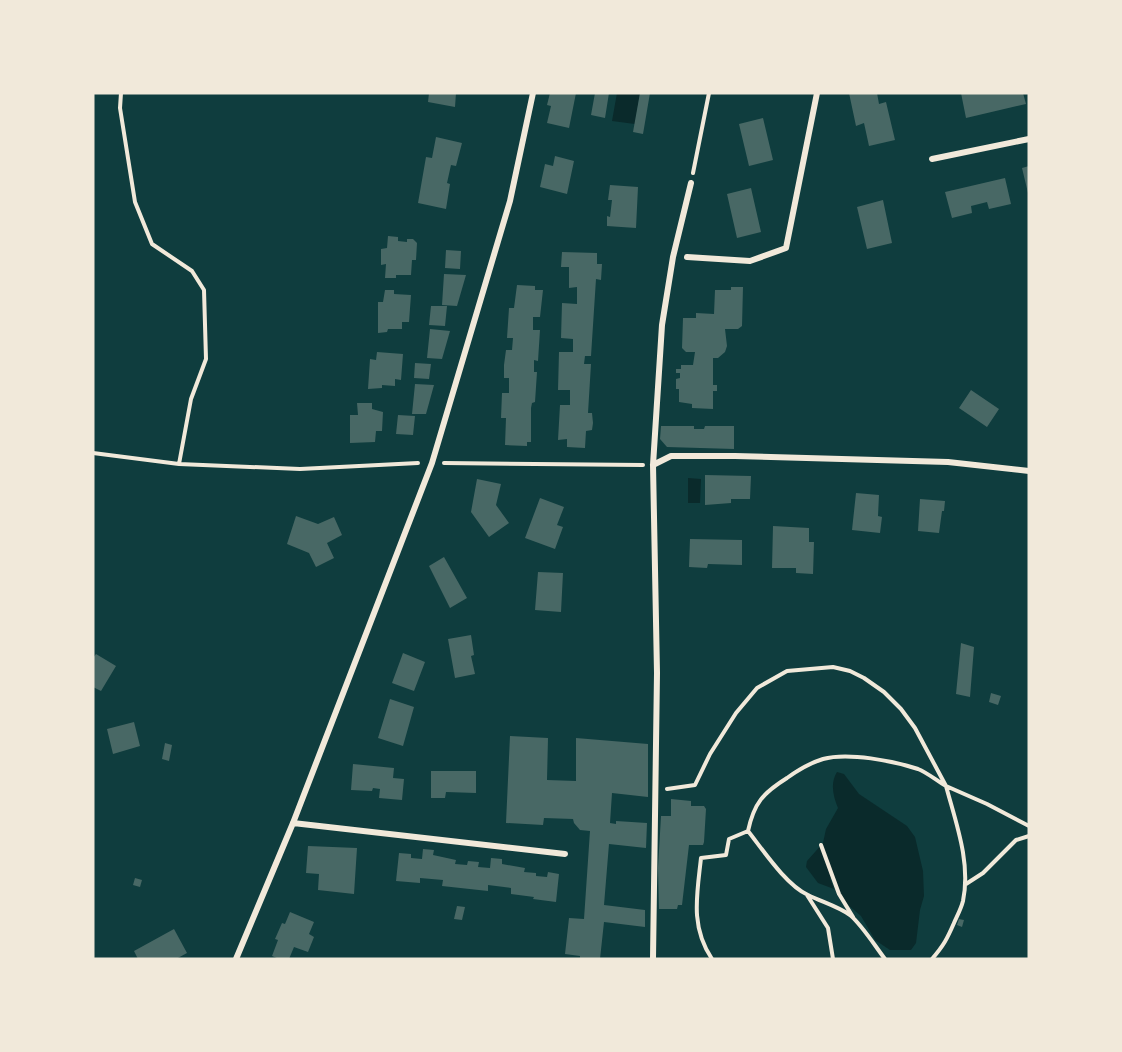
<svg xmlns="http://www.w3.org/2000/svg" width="1122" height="1052" viewBox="0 0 1122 1052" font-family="Lato,sans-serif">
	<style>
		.water { fill: #0a2a2b }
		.building { fill: #486865 }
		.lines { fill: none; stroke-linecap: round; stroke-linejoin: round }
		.path { stroke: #f1e9da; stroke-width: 4 }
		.minor { stroke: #f1e9da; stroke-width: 6 }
	</style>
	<rect width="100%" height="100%" fill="#0f3d3e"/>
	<!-- water -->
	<path class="water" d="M617,93H640L635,124L612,121Z
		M688,478L701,479L700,503H688Z
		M837,772L844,774L859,794L907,826L915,837L923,871L924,896L920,910L916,943L911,950H890L875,940L861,916L848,905L839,891L834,877L830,878L834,889L818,883L806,867L807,861L823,843L826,829L838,808C833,796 830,783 837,772Z"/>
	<!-- building -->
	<path class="building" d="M429,93H456L455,107L428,102Z
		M550,93H576L569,128L547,123L551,106L547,105Z
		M595,93H609L605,118L591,115Z
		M640,93H650L643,134L633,132Z
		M849,93H877L879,104L886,102L895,140L869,146L864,123L856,126Z
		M961,93H1023L1026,104L966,118Z
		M763,118L773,160L749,166L739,124Z
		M436,137L462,143L456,166L451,165L447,183L450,184L446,209L418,203L426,157L432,158Z
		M555,156L574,161L567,194L540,187L545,164L553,166Z
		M1029,166V193H1028L1022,168Z
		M1005,178L1011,204L989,209L987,202L971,206L972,213L952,218L945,192Z
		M610,185L638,187L636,228L607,226V216L610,217L612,200H608Z
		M751,188L761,232L737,238L727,194Z
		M883,200L892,243L867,249L857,207Z
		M388,236L398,237V241L407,242V239H413L417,243L416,260H412L411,275H396V278H385L386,264L381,265V249L387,248Z
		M446,250L461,251L460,269L445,268Z
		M562,252L597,253V264H602L601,280L596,279L591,356H585L584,364H591L588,413H592L593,423L592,430L586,431L585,448L567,447V439L558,440L560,405H570V390H558L559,352H573V339L561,338L562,303L577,304V287L569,288V267H561Z
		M444,274L466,275L457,306L442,305Z
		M517,285L535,286V290H543L540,317H533V330H540L538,361L534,360V372H537L535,402L532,403L531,408V442H527V446L505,445L506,418H501L502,393H509V378H504V365L506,350H512L513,338H507L509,308H514Z
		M731,287H743L742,326L738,329H725L727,346L725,352L718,358H713V385H717V391H713V409L692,408V404L679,402V389H676V379L680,378V373H676V369H681V365H693L695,352H686L682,348L683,318H696V313L714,314L715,290H731Z
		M385,290H394V294L411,295L409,322H402V329H388L387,332L378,333V302H383Z
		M431,306H447L445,326L429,325Z
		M430,329L450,331L442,359L427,358Z
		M377,352L403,354L401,380L395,379V386L382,385V388L368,389L370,359L376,360Z
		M415,363L431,364L429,379L414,378Z
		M415,384L434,385L426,414H412Z
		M971,390L999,409L987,427L959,408Z
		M357,403H372V409L383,412L382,431H376L375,442L350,443V415H358Z
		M398,415L415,416L413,435L396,434Z
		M661,426H694V429H704L705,426H734V449L667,447L660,439Z
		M705,475L751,476L750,499H731V503L705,505Z
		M477,479L501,484L496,505L509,523L489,537L471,512Z
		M856,493L879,495L878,516L882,517L880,533L852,530Z
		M540,498L564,507L557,525L563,527L555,549L525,538Z
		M920,499L945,501L944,511H942L939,533L918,531Z
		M296,516L318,524L334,517L342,535L327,543L334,558L316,567L309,553L287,544Z
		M773,526L809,528V542H814L813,574L796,573V568H772Z
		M690,539L742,540V565L708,564L707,568L689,567Z
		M444,557L467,598L450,608L429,566Z
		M538,572L563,573L561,612L535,610Z
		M471,635L474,655L471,656L475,674L455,678L448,639Z
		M961,643L974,647L970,697L956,694Z
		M403,653L425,662L414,691L392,683Z
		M96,654L116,666L101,691L93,687V658Z
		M991,693L1001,696L998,705L989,702Z
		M390,699L414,707L403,746L378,738Z
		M134,722L140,746L113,754L107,729Z
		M510,736L548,738L547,780L576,781V738L648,744V797L612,793L610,823L616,824V821L647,823L646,848L609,844L604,905L645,910V927L604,922L600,959H580V956L565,954L569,918L584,919L590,831L580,830L574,823L573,819L544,818L543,825L506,823Z
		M165,743L172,745L169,761L162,759Z
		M353,764L394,768L393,778L404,779L402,800L379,798L380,789L373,788L372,791L351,790Z
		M431,771H476V793L446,792L445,798H431Z
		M671,799L691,801V806H704L706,809L704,842L703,845H689L682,905H678L677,909H659L658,868L661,816H671Z
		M308,846L357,848L354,894L318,890L319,874L306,873Z
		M423,849L434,850L433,855L456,860L455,864L467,865L468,861L479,862L478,867L490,868L491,858L502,859V864L525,868L524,872L536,873V876L547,877L548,872L559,874L556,902L533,899L534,897L511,894V888L488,885V891L442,886L443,880L420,878V883L396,881L399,853L411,854V858L422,859Z
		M135,878L142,880L140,887L133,885Z
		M457,906L465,907L462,920L454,919Z
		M290,912L314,922L309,934L314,937L308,952L294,947L289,959H279L272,956L278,940L275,939L282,923L285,924Z
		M959,919L964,920L962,927L957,925Z
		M174,929L187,953L176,959H138L134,951Z"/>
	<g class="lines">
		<!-- path -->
		<path class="path" d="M121,93L120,108L135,202L152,244L192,271L204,290L206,359L191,399L179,464
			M693,173L709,93
			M93,453L179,464L300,469L418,463
			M444,463L643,465
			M667,789L695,785L710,754L736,713L757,688L787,671L833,667L850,671L864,678L884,692L901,709L915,728L946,786L987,804L1029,826
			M821,845L839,894L853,917
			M966,884L983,873L1016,840L1029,836
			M807,895L828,928L833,959
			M712,959C690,926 697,895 701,858L726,855L729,839L748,831
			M885,959C875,946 862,925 850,915C837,906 822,902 808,895C786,885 763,850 748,831C754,803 763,793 787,778C798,770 810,763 823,759C848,752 894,761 918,769C928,773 937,781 946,786C956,823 971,863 963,901C961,909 957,916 954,923C947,939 944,945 932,959"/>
		<!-- minor -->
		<path class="minor" d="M932,159L1029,139
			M687,257L750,261L786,248L817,93
			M653,465L671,456H735L948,462L1029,471
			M293,823L565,854
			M236,959L293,823L432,463L510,201L533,93
			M653,959L657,673L653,465L662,325L673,257L691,183"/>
	</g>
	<!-- border -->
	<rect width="1122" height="1052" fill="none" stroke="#f1e9da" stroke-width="189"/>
</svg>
